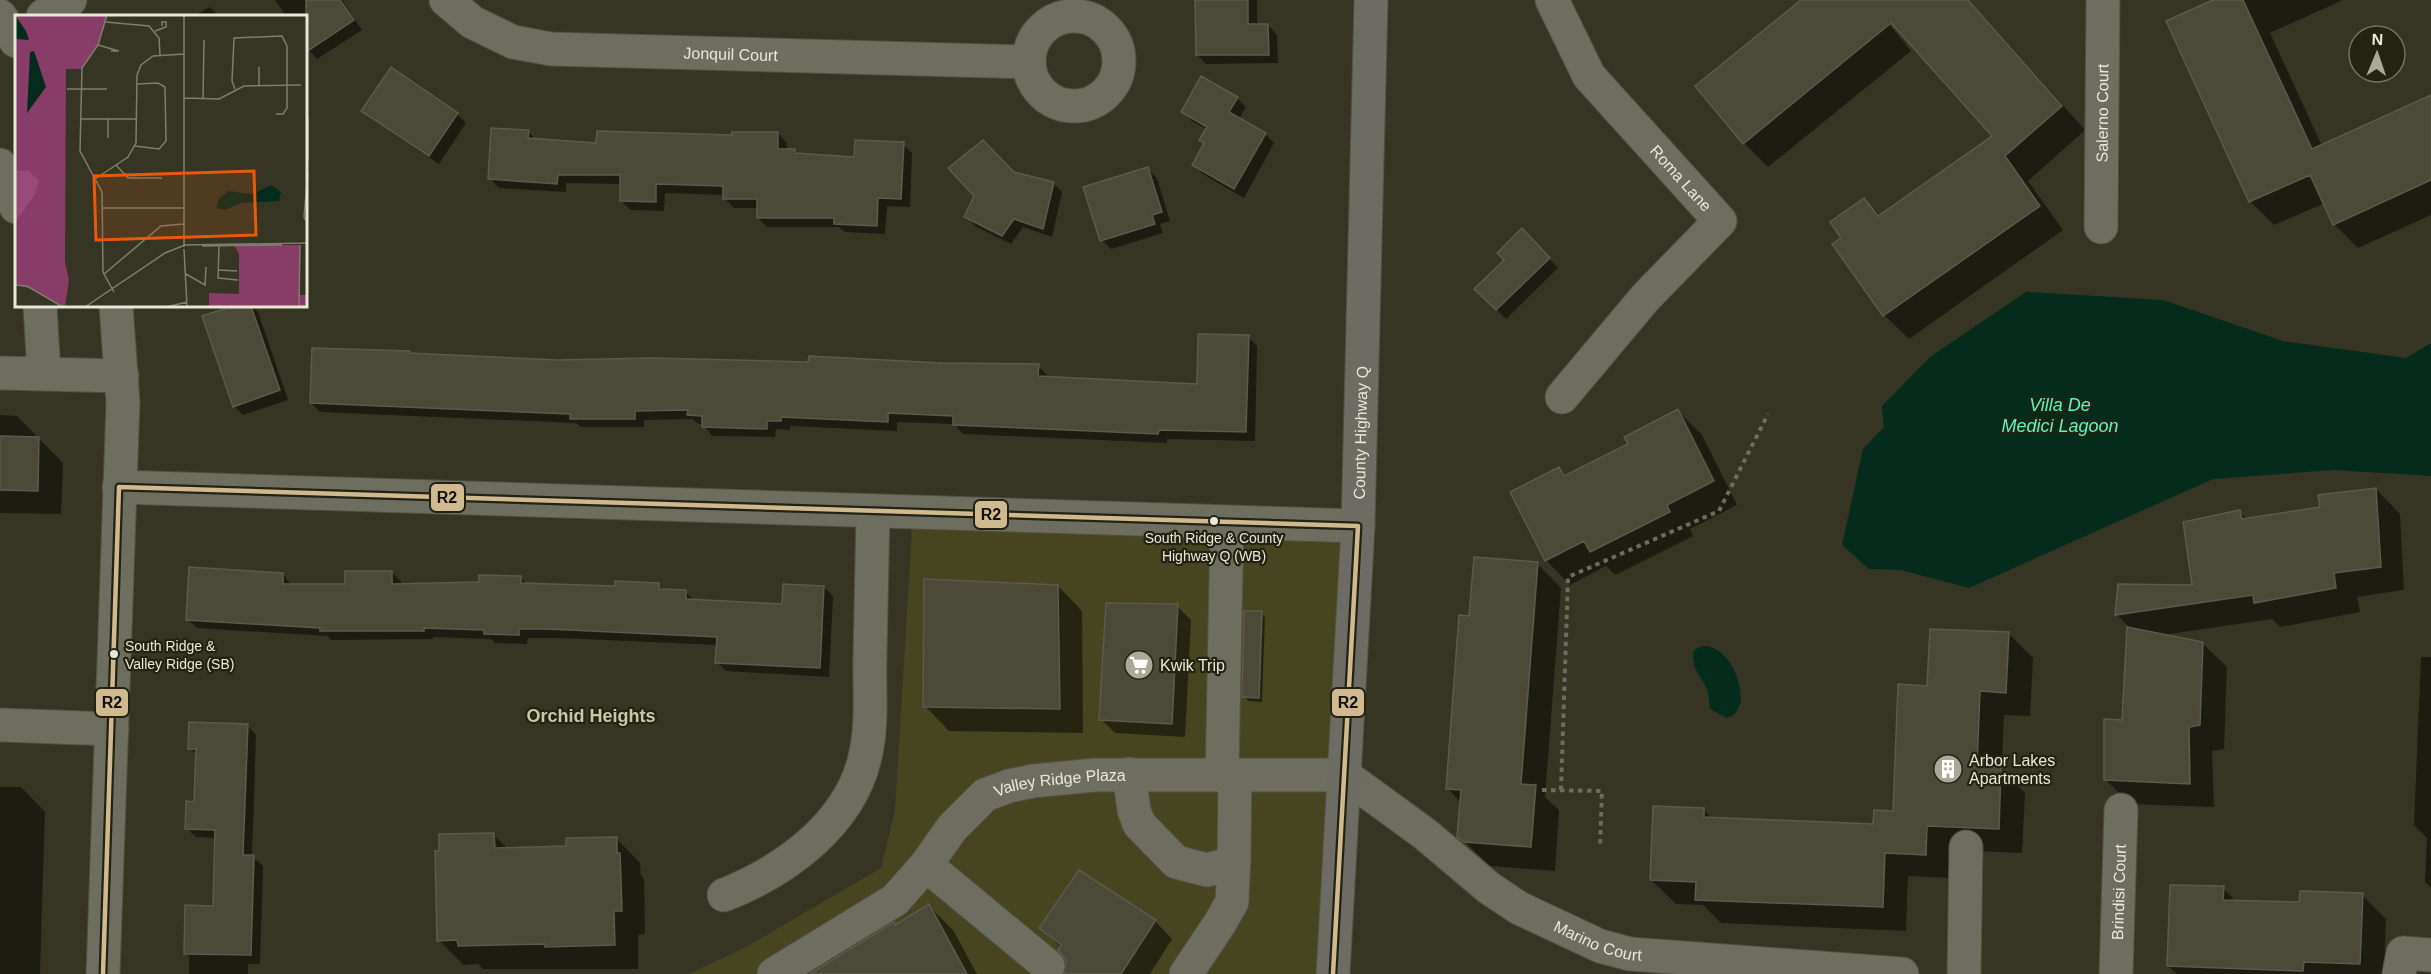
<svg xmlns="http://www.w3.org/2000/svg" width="2431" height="974" viewBox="0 0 2431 974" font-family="Helvetica,sans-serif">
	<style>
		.built { fill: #46451f }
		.water { fill: #052b1d }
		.shadow { fill: #0007 }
		.building { fill: #4b4a38; stroke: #5b5a4c; stroke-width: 1.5 }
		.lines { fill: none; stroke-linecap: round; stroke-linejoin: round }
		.minor-casing { stroke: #525141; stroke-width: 35 }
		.major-casing { stroke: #525141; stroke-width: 35 }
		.path { stroke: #6c6b5f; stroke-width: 4; stroke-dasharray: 4.5 4.5; stroke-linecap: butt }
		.minor { stroke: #6d6d60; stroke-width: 33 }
		.major { stroke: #6c6b64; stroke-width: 33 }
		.bus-1-casing { stroke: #232314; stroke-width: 9 }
		.bus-1 { stroke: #d0b98f; stroke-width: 4.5 }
		.bus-dot { fill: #e9e8d5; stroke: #232314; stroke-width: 2 }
		.labels { text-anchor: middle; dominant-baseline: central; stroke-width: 4.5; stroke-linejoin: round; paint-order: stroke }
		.bus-label { font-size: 14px; fill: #e9e8d5; stroke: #232314 }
		.street-label { font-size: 16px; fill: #e9e8d5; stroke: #232314 }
		.poi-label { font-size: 16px; fill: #e9e8d5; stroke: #232314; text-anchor: start }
		.water-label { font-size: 18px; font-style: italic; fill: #51fac0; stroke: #232314 }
		.neighbourhood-label { font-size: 18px; font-weight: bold; fill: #c9c8a2; stroke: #232314 }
		.inset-road { fill: none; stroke: #7e7d6b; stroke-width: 1.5 }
		.view { fill: #e8590c; fill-opacity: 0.15; stroke: #e8590c; stroke-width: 3 }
		.inset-edge { fill: none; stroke: #e9e8d5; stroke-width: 3 }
		.line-badge { stroke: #232314; stroke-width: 2 }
		.pale-badge-label { font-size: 16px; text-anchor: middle; font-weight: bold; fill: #111 }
	</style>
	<rect width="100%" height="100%" fill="#363524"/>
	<!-- built -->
	<path class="built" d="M913,512L1358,526L1333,974H689L746,947L881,868L895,810Z"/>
	<!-- water -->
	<path class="water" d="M2026,292L2163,300L2283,341L2406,358L2431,343V476L2334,470L2213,479L1969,588L1901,570L1869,569L1842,545L1863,449L1884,427L1882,406L1930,357Z
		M1703,646C1727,646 1742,678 1741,701C1741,705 1737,710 1735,714L1727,718L1710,709C1709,701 1709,691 1705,685C1697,671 1691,667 1694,650Z"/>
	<!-- shadow -->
	<path class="shadow" d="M275,0H342L362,30L317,59L306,47V16H286Z
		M1196,0H1257V25H1268L1277,35L1278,63L1206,64L1197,55Z
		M1803,0H1870L1911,51L1768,167L1744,143Z
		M1888,0H1969L2085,130L2028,181L2063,230L1909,339L1884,315L1843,238L1864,200L1881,216L1995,137Z
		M2216,0H2343L2270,33L2322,146L2431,97V215L2358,248L2334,224L2325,203L2274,225L2250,201Z
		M210,7L219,16H194Z
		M391,70L457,114L466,123L439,164L373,120L363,111Z
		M1237,98L1246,107L1239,119L1265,134L1274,143L1244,198L1203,174L1194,165L1205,144L1207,130L1192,121L1183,112Z
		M528,132L537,140L598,144L778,133L787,143V150H794L799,155L856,158L903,144L912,153L910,207L887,206L885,234L845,232L839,227H767L758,218V208H734L725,199V195L665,193L664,211L631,210L621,201L622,184L566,183V192L499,188L490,179Z
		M1147,168L1157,178L1170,221L1160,224L1163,233L1111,249L1102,240Z
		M1014,174L1053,183L1062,192L1052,237L1023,227L1011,244L975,226L966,216L976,195Z
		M1522,230L1558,268L1506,319L1476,289L1506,260Z
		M238,306H252L258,312L288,400L243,415L234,406Z
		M1248,337L1257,346L1255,441L1167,439V443L963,434L954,424L897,422V431L790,426V430L776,429L775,437L712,436L703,424H698L693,419L644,420V427H581L576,423L320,412L311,403L411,355L557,361L1038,366L1047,375V378L1198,386Z
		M1678,411L1702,435L1737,505L1690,529L1693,536L1615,575L1606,566L1570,585L1546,560L1559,469L1567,477L1630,444Z
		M0,415L17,416L63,463L61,514L0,513Z
		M2376,489L2400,514L2404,590L2357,597L2360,612L2280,627L2272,619L2163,635L2202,643L2227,667L2224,749L2212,751L2214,807L2130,804L2106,780L2123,721L2132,630L2116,614L2194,586L2240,512L2248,520L2322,508Z
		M1537,563L1561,588L1545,797L1559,810L1555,871L1490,866L1459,836L1461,803L1447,788Z
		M391,572L401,581V586L480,583L520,577L528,585L617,587L658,584L664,591L685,592L695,601L783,606L824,587L833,596L829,677L726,671L717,662L718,645L559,638H528L527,644L495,643L491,639L433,637V639L331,640L327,636L197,628L187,619L283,574L292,586H346Z
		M1058,586L1082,611L1083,733L949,731L925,706Z
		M1177,606L1191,620L1185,737L1115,733L1101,719Z
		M1261,613L1265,617L1262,702L1248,701L1244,696Z
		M2008,633L2033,658L2030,716L2004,715L2002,770L2025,793L2022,853L1951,850L1950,878L1908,876L1906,931L1721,923L1703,905L1676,904L1651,880L1703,809L1713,819L1875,826L1894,813L1929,687Z
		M2421,657H2431V888L2425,882L2427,838L2414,825Z
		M247,725L256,735L252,856L263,866L260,964H248V974H189V957L186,953L214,907L216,838L196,837L187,828L196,803L198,756L190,748Z
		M0,787H21L45,812L40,974H0Z
		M494,835L508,849L567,847L616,838L640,863L641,875L644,879L645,934L638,935V969H483L478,964L463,965L439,940Z
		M2223,888L2237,902L2301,904L2362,895L2386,919L2384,974H2177L2168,966Z
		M929,906L953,930L977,974H813Z
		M1155,921L1172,939L1150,974H1066L1067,958L1061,948L1041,928Z"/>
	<!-- building -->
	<path class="building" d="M306,0H340L354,20L306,52Z
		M1195,0H1248V24H1268L1269,55H1196Z
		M1801,0H1968L2062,106L2005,156L2040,206L1883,316L1832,244L1841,238L1830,222L1864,198L1878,216L1992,136L1891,23L1743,144L1695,86Z
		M2213,0H2243L2312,149L2431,95V180L2333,225L2310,175L2249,202L2166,21Z
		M391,67L458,113L429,156L361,111Z
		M1201,76L1238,97L1229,112L1266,133L1234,189L1192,165L1204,143L1199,140L1207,127L1181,112Z
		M491,128L529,130L528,138L596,143L597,131L732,135V132H778V149H795V153L854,157L855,140L904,142L901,199L878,198L877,226L834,224V218H757V199H723V186L656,184V202L620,201V175H558L557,184L488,179Z
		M983,140L1014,172L1054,182L1043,229L1014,219L1002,236L964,217L974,196L948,168Z
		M1148,167L1162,212L1152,215L1155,224L1100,241L1083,187Z
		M1522,228L1550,258L1496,310L1474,289L1504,260L1497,253Z
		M233,306H251L280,390L233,407L202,316Z
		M1198,334L1249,335L1246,432L1159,430L1158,434L953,425V416L888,413V422L781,417V421H767V429L702,427V416L687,415L688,410L635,411V419H570V414L310,403L312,348L410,351V353L557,360L652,358L808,362L809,356L942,363L1039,364L1038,376L1197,384Z
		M1678,409L1714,481L1667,505L1670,512L1590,552L1584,541L1545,561L1510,492L1559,467L1564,476L1628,444L1624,437Z
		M0,436L39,437L38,491L0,490Z
		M2376,488L2381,567L2334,573L2336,588L2254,603L2253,595L2115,615L2118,584L2192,585L2183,522L2240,510L2242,519L2320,507L2318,495Z
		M1474,557L1538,562L1521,784L1536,785L1531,847L1464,842L1457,837L1461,790L1446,789L1459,615L1469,616Z
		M189,567L283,573V584H345V571H392V584L479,582V575L521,576V583L615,586V581L659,583V589L686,590V599L782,604L783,584L824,586L820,668L715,663L717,637L548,629H519V635L484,634V630L424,628V631H320V628L186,620Z
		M924,579L1058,585L1060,709L923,707Z
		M1106,603L1178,604L1172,724L1099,720Z
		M1244,611H1262L1259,698L1242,697Z
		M2127,627L2203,642L2200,725L2189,727L2190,784L2104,780V719L2122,720Z
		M1930,629L2009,632L2006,693L1980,691L1977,766L2001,767L1999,829L1927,826L1926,855L1885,853L1883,907L1695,900L1696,882L1650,880L1653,806L1704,808V817L1873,824L1874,810L1893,811L1898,684L1927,686Z
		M189,722L248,724L243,855H254L251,955L184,954L185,905L213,906L215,830L185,829L186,801L194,802L196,749H188Z
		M494,833L495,848L566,846V838L617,837V853H620L622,911H614L615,945L545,947V944L458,946L457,940L437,941L435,851H439V834Z
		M1079,870L1156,920L1121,974H1064L1066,960L1058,950L1061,945L1039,928Z
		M2170,885L2224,886L2223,900L2299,902L2300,891L2363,893L2360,964L2304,962L2303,971L2167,966Z
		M929,904L967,974H810L894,922L895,925Z"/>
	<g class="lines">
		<!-- minor casing -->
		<g class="minor-casing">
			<g id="minor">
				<path id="s1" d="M446,0L472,22L513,42L551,49L1029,62"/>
				<path id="s2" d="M1552,0L1589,76L1720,221L1645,298L1562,397"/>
				<path d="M0,16L16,41"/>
				<path d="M43,16L70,0"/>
				<circle cx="1074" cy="61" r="45"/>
				<path d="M0,165L16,207"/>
				<path id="s3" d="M2101,227L2103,0"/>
				<path d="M40,306L44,374"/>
				<path d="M0,373L122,376"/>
				<path d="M119,487L1358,526"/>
				<path d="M0,725L112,729"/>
				<path d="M1129,774L1134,810L1139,824L1176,862L1207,870L1222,866L1234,860L1235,775"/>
				<path d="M1222,775L1227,523"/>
				<path d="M926,865L1048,966"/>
				<path d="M724,895C785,871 850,824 865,757C873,725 869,689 870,657C871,608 872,559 873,511"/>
				<path d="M103,974L123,402L116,306"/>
				<path id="s4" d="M774,974L895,900L926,865L952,828L985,795L1009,786L1033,781L1095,775H1344L1425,834L1489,888L1519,908L1600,946L1630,954L1902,974"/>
				<path d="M1186,974L1220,923L1232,902L1234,860"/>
				<path d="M1964,974L1966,847"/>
				<path id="s5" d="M2116,974L2121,810"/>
				<path d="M2399,974L2403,953L2431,955"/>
			</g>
		</g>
		<!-- major casing -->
		<g class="major-casing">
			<g id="major">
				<path id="s6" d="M1333,974L1358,526L1371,0"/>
			</g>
		</g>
		<!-- path -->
		<path class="path" d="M1542,790L1602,791L1600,848
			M1561,790L1568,577L1719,511L1768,414"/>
		<!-- minor -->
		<use href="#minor" class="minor"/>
		<!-- major -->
		<use href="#major" class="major"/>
		<!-- bus-1 casing -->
		<g class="bus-1-casing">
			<path id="bus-1" d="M103,974L119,487L1358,526L1333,974"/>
		</g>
		<!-- bus-1 -->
		<use href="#bus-1" class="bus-1"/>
	</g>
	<!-- icons -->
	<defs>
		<g id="supermarket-disc" transform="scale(1.5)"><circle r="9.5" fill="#aaa997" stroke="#232314"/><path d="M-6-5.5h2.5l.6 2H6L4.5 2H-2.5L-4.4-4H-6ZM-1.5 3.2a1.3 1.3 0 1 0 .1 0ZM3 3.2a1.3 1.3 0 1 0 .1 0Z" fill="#fff"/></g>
		<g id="building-disc" transform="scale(1.5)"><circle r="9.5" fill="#aaa997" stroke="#232314"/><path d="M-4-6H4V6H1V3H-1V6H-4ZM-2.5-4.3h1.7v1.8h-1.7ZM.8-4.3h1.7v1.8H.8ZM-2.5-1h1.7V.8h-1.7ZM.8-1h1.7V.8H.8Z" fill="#fff"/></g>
	</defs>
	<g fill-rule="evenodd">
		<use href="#supermarket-disc" x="1139" y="665"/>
		<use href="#building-disc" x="1948" y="769"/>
	</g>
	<!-- markers -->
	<g class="bus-dot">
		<circle cx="1214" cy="521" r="5"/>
		<circle cx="114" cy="654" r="5"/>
	</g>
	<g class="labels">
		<!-- bus labels -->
		<g class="bus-label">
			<text x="1214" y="538">South Ridge &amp; County<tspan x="1214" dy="18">Highway Q (WB)</tspan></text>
			<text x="125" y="646" text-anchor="start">South Ridge &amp;<tspan x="125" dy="18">Valley Ridge (SB)</tspan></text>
		</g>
		<!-- street labels -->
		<g class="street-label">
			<text stroke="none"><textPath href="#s1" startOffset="298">Jonquil Court</textPath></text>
			<text stroke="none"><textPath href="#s3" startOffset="114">Salerno Court</textPath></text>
			<text stroke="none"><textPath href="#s2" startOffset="222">Roma Lane</textPath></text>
			<text stroke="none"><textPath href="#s6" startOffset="542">County Highway Q</textPath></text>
			<text stroke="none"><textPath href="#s4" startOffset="357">Valley Ridge Plaza</textPath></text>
			<text stroke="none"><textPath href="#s5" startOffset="82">Brindisi Court</textPath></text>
			<text stroke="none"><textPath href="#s4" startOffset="948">Marino Court</textPath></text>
		</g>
		<!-- poi labels -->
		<g class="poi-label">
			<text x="1160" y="665">Kwik Trip</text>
			<text x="1969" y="760">Arbor Lakes<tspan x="1969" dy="18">Apartments</tspan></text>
		</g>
		<!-- water labels -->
		<g class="water-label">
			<text x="2060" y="405">Villa De<tspan x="2060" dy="21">Medici Lagoon</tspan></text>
		</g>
		<!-- neighbourhood labels -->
		<g class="neighbourhood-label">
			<text x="591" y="716">Orchid Heights</text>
		</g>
	</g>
	<!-- overview -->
	<g transform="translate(15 15)">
		<rect width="292" height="292" fill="#363524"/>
		<path d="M0,0H92L84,28L67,54H51L50,247L54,265L50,292L17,274L0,270ZM219,230H285V280H292V292H194V278L224,279V239Z" fill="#873d67"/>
		<path d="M0,156H14L24,166L19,181L0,207Z" fill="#984b76"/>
		<path d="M0,0L11,16L14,25L0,24ZM19,36L31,72L12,98L15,37ZM256,170L266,177L264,186L226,188L210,195L201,193L204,184L213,176L238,179Z" fill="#052b1d"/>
		<path class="inset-road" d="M92,0L83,30L67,53L65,136L87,177L88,257L99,277M91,7L134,11L144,23L145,40M140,16L151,12V7H147V11M83,30L104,36H96M244,52V71M52,74H92M220,74L217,66L219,23L267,21L272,31V93L268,99H261M169,83L204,84L229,71L286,70M188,83L189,25M293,102V145M66,104H122M93,123V104M120,131L144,134L151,126L150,72L143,68L122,69M101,150L113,163H147M293,157L289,202L293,208M80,164L113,142L121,128L122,60L126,50L138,41L169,39M88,193H169M204,230L203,263L223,265M187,231L267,230M169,232V0M169,234L172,292M204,255L222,256M89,259L146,211L169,209M171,259L190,270L191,252M0,270L12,271L48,292M70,292L150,238L170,230L293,228M151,292L172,287M284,292L285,230"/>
		<path class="view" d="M239,156L241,220L81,225L79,161Z"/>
		<rect width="292" height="292" class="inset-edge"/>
	</g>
	<g class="line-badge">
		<rect x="430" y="483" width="35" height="29" rx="6" fill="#d0b98f"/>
		<rect x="974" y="500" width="34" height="29" rx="6" fill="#d0b98f"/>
		<rect x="95" y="688" width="34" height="29" rx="6" fill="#d0b98f"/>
		<rect x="1331" y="688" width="34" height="29" rx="6" fill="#d0b98f"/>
	</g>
	<g class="pale-badge-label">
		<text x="447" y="503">R2</text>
		<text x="991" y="520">R2</text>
		<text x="112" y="708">R2</text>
		<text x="1348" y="708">R2</text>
	</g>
	<!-- north arrow -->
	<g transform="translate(2377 54) rotate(2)"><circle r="28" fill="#232314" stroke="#727261" stroke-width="1.5"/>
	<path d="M0-4.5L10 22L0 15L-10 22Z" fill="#aaa997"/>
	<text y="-9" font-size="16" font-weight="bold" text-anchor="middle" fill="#e9e8d5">N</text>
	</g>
</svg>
